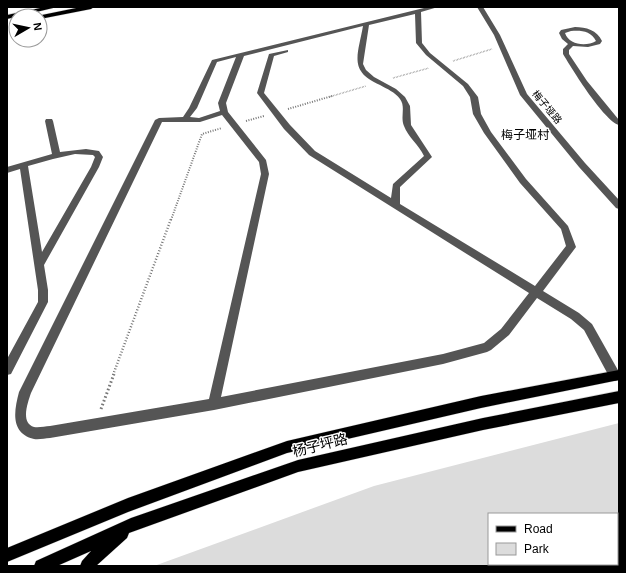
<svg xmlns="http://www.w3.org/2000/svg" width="626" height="573" viewBox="0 0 626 573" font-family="Arial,'Noto Sans SC',sans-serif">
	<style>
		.green { fill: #dcdcdc; fill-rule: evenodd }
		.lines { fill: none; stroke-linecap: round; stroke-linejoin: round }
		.major-casing { stroke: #dbdbdb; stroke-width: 1 }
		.highway-casing { stroke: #dbdbdb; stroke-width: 1 }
		.path-far3 { stroke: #777; stroke-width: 1.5; stroke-dasharray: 0.5 1; stroke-linecap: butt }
		.path-far2 { stroke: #777; stroke-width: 2; stroke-dasharray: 1 1.5; stroke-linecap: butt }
		.path-far1 { stroke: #777; stroke-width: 2.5; stroke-dasharray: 1 2; stroke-linecap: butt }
		.path { stroke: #777; stroke-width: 3; stroke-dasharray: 1.5 2.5; stroke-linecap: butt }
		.minor { fill: #555; fill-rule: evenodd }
		.major { fill: #000; fill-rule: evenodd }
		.highway { fill: #000; fill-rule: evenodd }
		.labels { text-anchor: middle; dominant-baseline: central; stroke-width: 3; stroke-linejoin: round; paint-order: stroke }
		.far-street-label { font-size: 10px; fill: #000; stroke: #fff }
		.far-quarter-label { font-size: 12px; fill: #000; stroke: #fff }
		.near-street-label { font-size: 14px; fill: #000; stroke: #fff }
	</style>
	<rect width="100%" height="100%" fill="#fff"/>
	<!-- green -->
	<path class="green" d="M619,423V566H154L374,486ZM489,514H617V564H489Z"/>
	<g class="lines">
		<!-- major casing -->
		<g class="major-casing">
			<path id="major" d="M619,370V380L481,408L287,453L128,512L7,562V548L128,498L287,441L481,396Z
				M619,391V403L483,430L298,472L129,533L127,538L96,566H80L82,561L91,551L57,566H34L36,561L131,518L298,460L483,418Z"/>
		</g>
		<!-- highway casing -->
		<g class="highway-casing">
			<path id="highway" d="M45,7L53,8L7,19V15Z
				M81,7H94L91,9L40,19V16H37Z"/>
		</g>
		<!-- path-far3 -->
		<path class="path-far3" d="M453,61L492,49
			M393,78L429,68
			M329,97L366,86"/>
		<!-- path-far2 -->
		<path class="path-far2" d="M288,109L332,96
			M246,121L264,116
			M171,220L202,134L222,128"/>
		<!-- path-far1 -->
		<path class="path-far1" d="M113,375L171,219"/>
		<!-- path -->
		<path class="path" d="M101,409L114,374"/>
		<!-- minor -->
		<path class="minor" d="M428,7H438L421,12L422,43L430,53L468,84L478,97L481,114L491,132L526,179L568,226L576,247L543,291L579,313L592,324L619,372V380L615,381L611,380L584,330L571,319L537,298L509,335L491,350L487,352L443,364L214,410L50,438C45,438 39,440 34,439C10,433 14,411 19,392L155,120L159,118L183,117L189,108L212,60ZM415,14L416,43L426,55L463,86L470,97L473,114L484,133L520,183L561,229L566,246L535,286L400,204V187L432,157L411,125L410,106L405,97L396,89L374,77L366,70L363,64L369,25ZM363,26C358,55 348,71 380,85C387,89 395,92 400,99C406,107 400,117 404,126C408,137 419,145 424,156L393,184L391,198L315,151L290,125L264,93L274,56L288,52V50L269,54L257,93L284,129L309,155L529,293L501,329L484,343L443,354L221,397L269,174L266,160L228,112L226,103L244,56ZM236,57L218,103L220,111L199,118L190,117L197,108L217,62ZM222,115L259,162L261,174L209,399L50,426C45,426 39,428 34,427C20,423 28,402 31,393L162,122H200Z
			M477,7H483L500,35L527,94L585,163L619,200V209L616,208L579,167L520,95L494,35Z
			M575,27C586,27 597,30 602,41L600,44L588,47L573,46L569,50V54L587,81L619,120V125C604,121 572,69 563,54V49L568,44L562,39L559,33L561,30ZM571,31C581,30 591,31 596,41C586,47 569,45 565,33Z
			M46,119H52L53,121L60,152L86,149L99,151L103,157L99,167L44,265L48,290V302L11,374L7,375V359L38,302V290L20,169L7,173V167L52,154L45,121ZM75,154L93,155L95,157L91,167L42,252L28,166L53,159Z"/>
		<!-- major -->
		<use href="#major" class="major"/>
		<!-- highway -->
		<use href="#highway" class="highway"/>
	</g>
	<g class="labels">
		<!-- far-street labels -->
		<g class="far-street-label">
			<text transform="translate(547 107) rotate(50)">梅子垭路</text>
		</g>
		<!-- far-quarter labels -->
		<g class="far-quarter-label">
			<text x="525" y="135">梅子垭村</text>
		</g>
		<!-- near-street labels -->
		<g class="near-street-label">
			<text transform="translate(320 445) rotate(-14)">杨子坪路</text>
		</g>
	</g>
	<!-- border -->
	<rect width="626" height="573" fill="none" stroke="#000000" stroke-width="16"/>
	<!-- legend -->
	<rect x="488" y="513" width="130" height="52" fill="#ffffff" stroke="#999999"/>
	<rect x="496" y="526" width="20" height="6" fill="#000000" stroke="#999999"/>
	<text x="524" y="533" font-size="12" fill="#000000">Road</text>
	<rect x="496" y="543" width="20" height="12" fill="#dcdcdc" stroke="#999999"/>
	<text x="524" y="553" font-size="12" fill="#000000">Park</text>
	<!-- north arrow -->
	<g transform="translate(28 28) rotate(81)"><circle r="19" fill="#ffffff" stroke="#999999"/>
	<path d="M0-3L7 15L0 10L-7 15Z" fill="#000000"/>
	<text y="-6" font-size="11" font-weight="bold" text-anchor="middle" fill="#000000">N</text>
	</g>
</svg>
